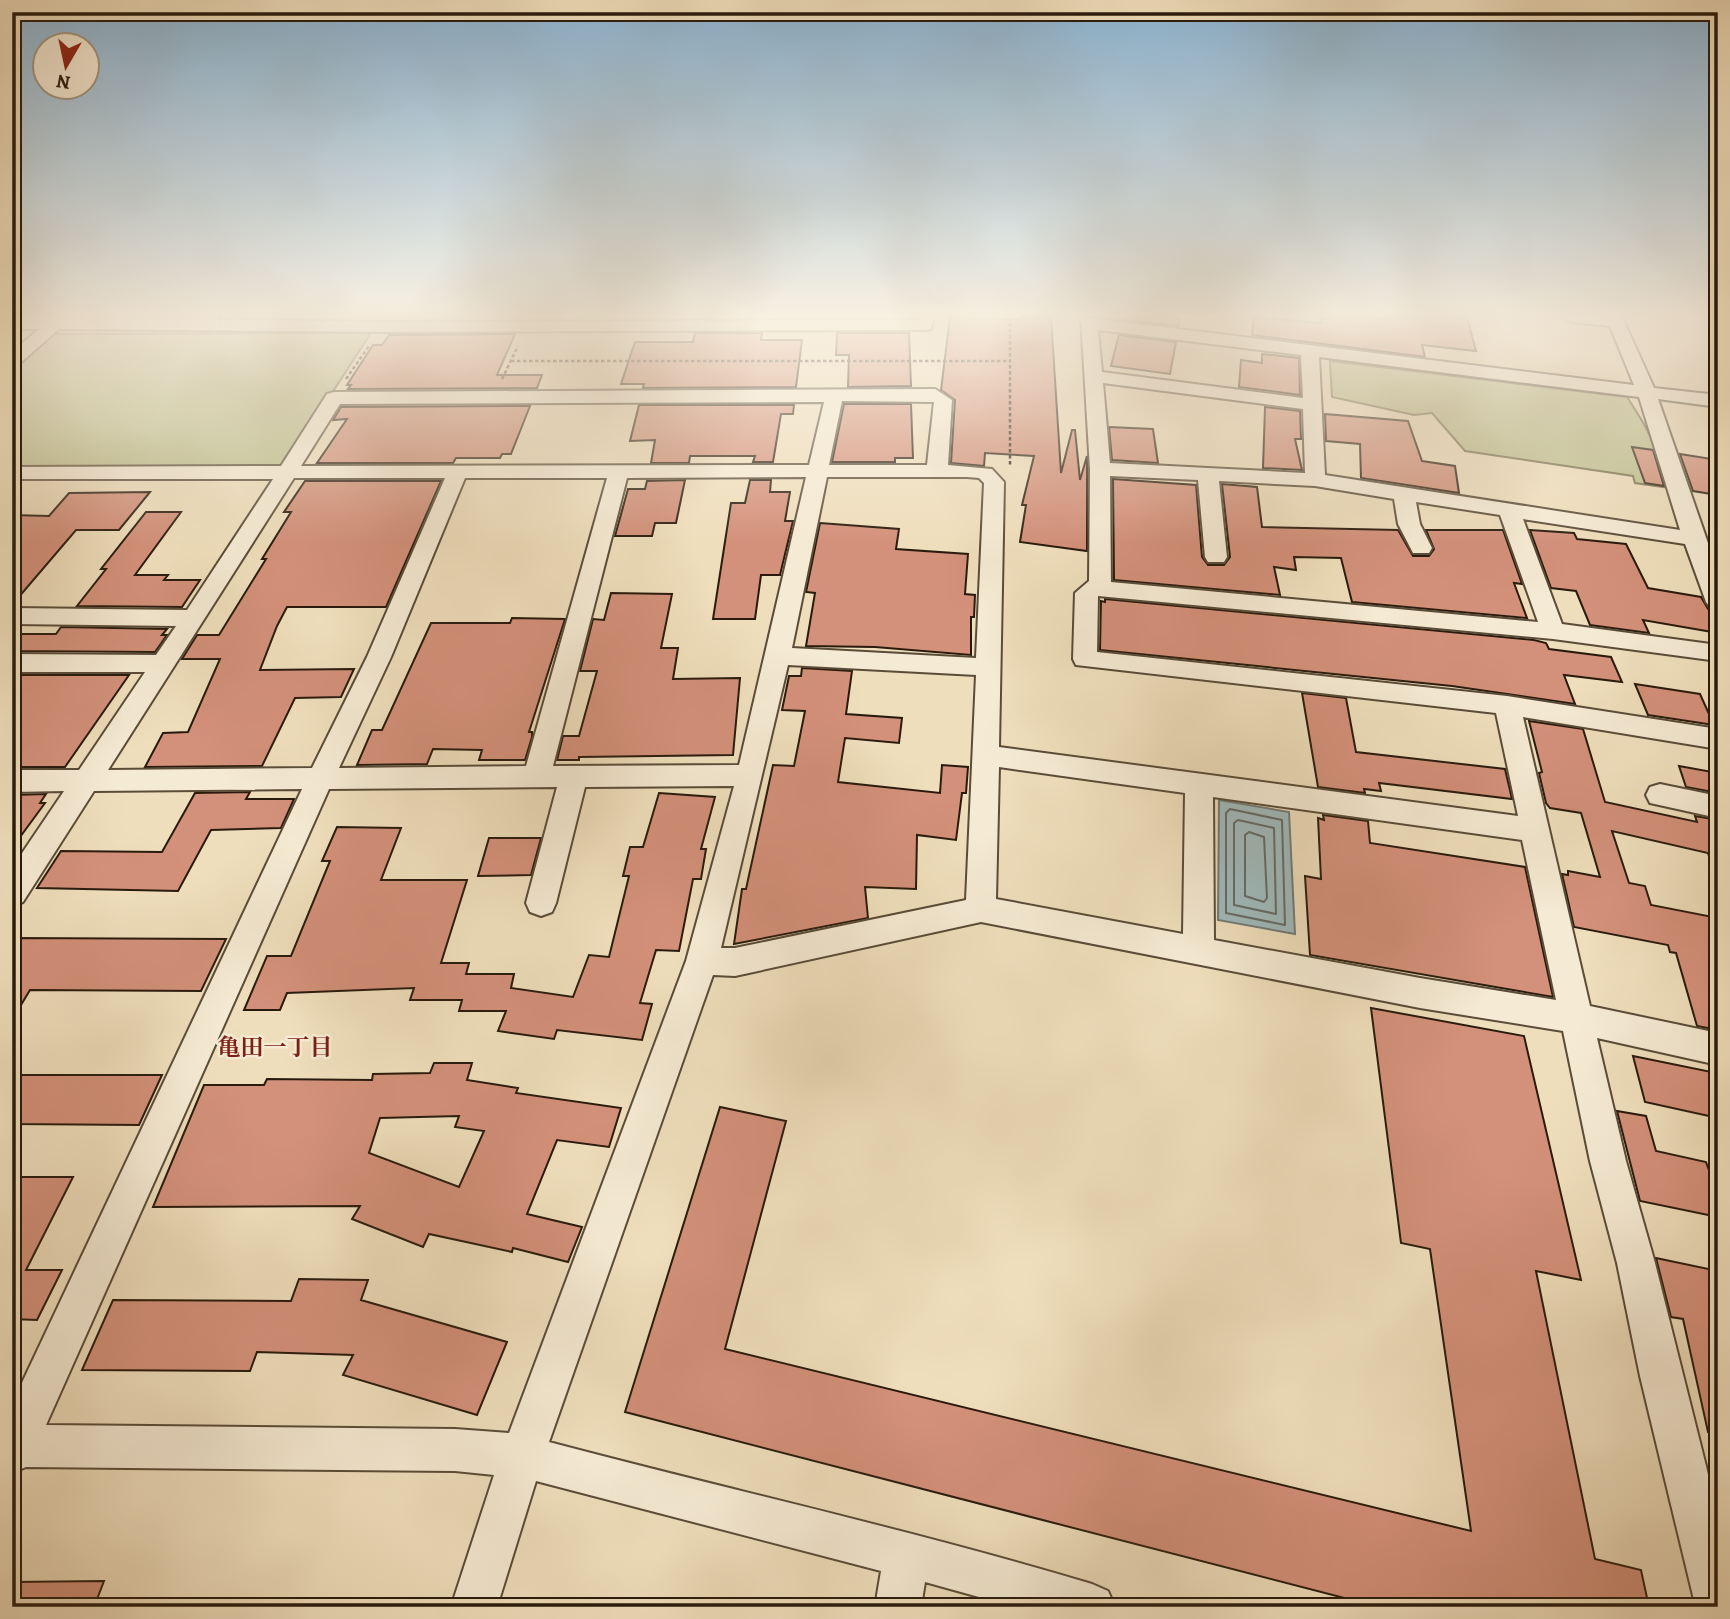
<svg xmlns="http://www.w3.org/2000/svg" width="1730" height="1619" viewBox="0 0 1730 1619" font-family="Alegreya,'Noto Serif JP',serif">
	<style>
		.green { fill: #bec08d; stroke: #746e4c; stroke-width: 2 }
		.water { fill: #9fb9bb; stroke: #707a75; stroke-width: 2 }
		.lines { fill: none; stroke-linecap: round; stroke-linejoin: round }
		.shore { stroke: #646a64; stroke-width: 2 }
		.building { fill: #d3907a; stroke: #291b0c; stroke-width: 2; fill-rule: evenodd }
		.minor-casing { stroke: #5a4c38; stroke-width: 4 }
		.path { stroke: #291b0c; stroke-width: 2.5; stroke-dasharray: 3.5 2.5; stroke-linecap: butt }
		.minor { fill: #f5ead3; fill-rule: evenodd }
		.labels { text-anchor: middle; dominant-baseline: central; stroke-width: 5; stroke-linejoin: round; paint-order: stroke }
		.neighbourhood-label { font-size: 23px; font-weight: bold; fill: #7a1f14; stroke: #f5ead3 }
	</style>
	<rect width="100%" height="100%" fill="#efdebc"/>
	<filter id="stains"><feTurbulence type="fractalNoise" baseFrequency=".00286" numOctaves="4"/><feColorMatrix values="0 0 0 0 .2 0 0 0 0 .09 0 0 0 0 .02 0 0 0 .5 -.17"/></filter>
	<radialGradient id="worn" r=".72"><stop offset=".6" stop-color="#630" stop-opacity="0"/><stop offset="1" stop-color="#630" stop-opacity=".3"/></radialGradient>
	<!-- green -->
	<path class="green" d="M371,333L283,468L12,469V369L53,334Z
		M1330,361L1627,397C1641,419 1658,441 1656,468L1665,470L1670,488L1635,483L1633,476L1465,451L1432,413L1414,415L1332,397Z"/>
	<!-- water -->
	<path class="water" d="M1219,800L1289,812L1295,934L1218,920Z"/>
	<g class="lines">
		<!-- shore -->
		<path class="shore" d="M1230,809L1282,820L1285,925L1226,913V813Z
			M1238,820L1274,828L1276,914L1234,905V823Z
			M1249,832L1264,837L1267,898L1264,902L1245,896V835Z"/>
	</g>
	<!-- building -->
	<path class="building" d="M950,317L1021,320V317H1051L1061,473L1072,430H1075L1080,480L1087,456V551L1020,542L1026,505H1022L1034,456L985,453L984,466L951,463L955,400L941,390Z
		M1124,317H1180L1178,326L1123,320Z
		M1254,317L1321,323L1320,317H1467L1476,351L1422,345L1425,357L1252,335Z
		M695,333H762L761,340H802L796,387L643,388L644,384H621L635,342H693Z
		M837,333H909L911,386L848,387L849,355H836Z
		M515,334L497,375H542L537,388L348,389L351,385H347L373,345H382L389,335Z
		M1119,335L1176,342L1170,374L1111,366Z
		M1262,354L1299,358L1300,395L1239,387L1241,360L1262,363Z
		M844,404H911L913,458H895V462H832Z
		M639,405H794L793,414H781L773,462H753L755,456H690L689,463H651L655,440L630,441Z
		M530,406L511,454H502L500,458H456L453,463H317L347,419L333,420L341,407Z
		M1265,407L1300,411L1301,439H1295L1302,470L1263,468Z
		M1325,414L1408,421L1422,461L1455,466L1459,493L1361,478L1360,444L1326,441Z
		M1109,427L1153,429L1158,463L1112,460Z
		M1632,447L1653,450L1664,486L1645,483Z
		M1680,454L1718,460V495L1693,491Z
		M1113,479L1196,485L1202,557L1208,565H1224L1230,557L1222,484L1257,487L1262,527L1398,530L1413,556H1429L1434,549L1426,530H1503L1522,584L1514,583L1527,618L1352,602L1341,558L1294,557L1296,570L1274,567L1280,595L1114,580Z
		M685,480L676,523H655L652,536H615L628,489H645L647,481Z
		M750,480H771L770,492H790L785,521H793L780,575H761L755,619H713L731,503H745Z
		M305,481H441L386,607H287L277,626L260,670L354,669L341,697L295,698L262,766L145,767L163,733L188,732L220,659H182L197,635H219L266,559H262L291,512H284Z
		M150,492L119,530H76L12,605V515L49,516L69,493Z
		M146,512H181L135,575H168L164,580H200L182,607L77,606L106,569H101Z
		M820,523L899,529L896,549L968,554L965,594L975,595L974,617H971V655L875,647L806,646L815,593L806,592Z
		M1530,530L1574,533L1577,539L1626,544L1648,588L1701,597L1708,609L1718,612V633L1643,620L1649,633L1590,625L1576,591L1551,588Z
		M611,593L672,594L661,648H678L673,679L740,678L733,755L579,757V760H557L563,736H579L597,671H580L593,619L604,620Z
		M1105,599L1534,640L1546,643L1549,649L1611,657L1622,682L1564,675L1575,704L1452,686L1100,650L1101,601L1105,602Z
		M512,618L565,619L529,732H532V737L525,760H479L482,750L433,749L427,764L357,765L372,730H382L431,623H510Z
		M61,627L167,629L162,635H167L155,652L12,651V634H56Z
		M802,668L852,671L846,714L902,718L899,743L845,738L838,782L940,793L942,765L968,767L966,793H962L956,840L917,835L916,889L865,887L868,918L734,944L742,889H746L773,765L794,766L805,711L782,710L789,676H801Z
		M12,675H129L65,767H12Z
		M1635,684L1700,694L1714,725L1648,715Z
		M1302,693L1346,698L1356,752L1505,769L1512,799L1379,783L1381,791L1364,789L1365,793L1318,787Z
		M1529,721L1583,729L1605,802L1697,822L1695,816L1718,820V869L1713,870L1708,853L1612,831L1629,883L1645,886L1651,905L1718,918V1030L1697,1026L1676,953L1670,952L1668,945L1574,927L1562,874L1568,875V871L1600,877L1581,813L1550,808L1546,803L1539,773L1542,772Z
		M1679,766L1718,773V793L1686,787Z
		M250,792L246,799H294L281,828L211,830L178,891L37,888L61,851L162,852L195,793Z
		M659,793L715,797L701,849H706L701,879H693L679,951L656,950L640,1003L652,1004L642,1040L557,1030L554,1039L498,1031L506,1011H459L462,1000H410L414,988L287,993L280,1010H244L267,956H291L330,861H322L337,827L401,828L381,880H467L441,963H469L466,974H514L511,988L573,997L589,955L609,957L629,876H623L630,847H643Z
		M46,794L40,803H45L12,848V795Z
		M1323,815L1368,821L1370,843L1525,867L1553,997L1310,955L1305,876L1321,879L1318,818L1324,820Z
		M489,838H541L531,875L478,876Z
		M12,938L226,939L201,991L30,990L12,1020Z
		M1371,1008L1524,1036L1581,1280L1536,1271L1595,1559L1641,1570L1649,1607H1379L625,1412L720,1107L786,1121L725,1349L1471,1531L1430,1249L1401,1243Z
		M1633,1056L1711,1072L1709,1066L1718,1067V1118L1645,1102Z
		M434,1063H472L467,1080L518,1088L516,1093L621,1108L609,1147L557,1140L527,1214L582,1227L568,1262L513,1248L512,1252L429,1234L423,1247L352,1219L360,1206L153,1207L204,1085H264L267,1079L372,1080L373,1074L430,1073ZM459,1116L455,1127L484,1131L459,1187L369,1153L380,1118Z
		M12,1075H162L139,1125L12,1124Z
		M1617,1111L1646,1116L1656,1151L1706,1162L1710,1173L1718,1175V1217L1640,1201Z
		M12,1177H73L26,1270H62L37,1320L12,1319Z
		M1656,1258L1718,1271V1431L1708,1432L1683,1319L1671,1317Z
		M299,1279L368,1280L361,1300L507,1342L477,1415L343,1375L353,1355L257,1352L250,1371L82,1370L113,1300L291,1301Z
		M104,1581L94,1607H12V1582Z"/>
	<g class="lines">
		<!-- minor casing -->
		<g class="minor-casing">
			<path id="minor" d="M53,317L381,322L917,320L918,317H934L931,329L925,330L381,332L59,329L18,365L12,366V352L39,329H12V319Z
				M1081,317L1634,385L1610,326L1571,322L1563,317H1622L1654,388L1718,395V407L1658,399L1718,572V610L1710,607L1706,602L1685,544L1523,519L1562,624L1718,645V661L1553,639L1098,596L1097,652L1507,696L1718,729V749L1523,717L1590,1006L1718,1033V1065L1597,1038L1626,1161L1655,1263L1718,1514V1607H1696L1695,1604L1640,1376L1617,1263L1590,1161L1563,1031L1420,1008L981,922L735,976L713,975L549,1442C730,1490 912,1530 1092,1584L1108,1591L1115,1607H1015L925,1582L921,1607H875L881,1571L536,1481L497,1607H451L494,1475L455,1471L26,1467L12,1473V1404L302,789L94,791L23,902L12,906V868L64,791L12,792V770H79L145,672H12V654L156,655L176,626L12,624V608L187,610L273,479H12V467L281,466L327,394L334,392L935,389L952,400L948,465L992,469L1004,482L999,747L1518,816L1496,713L1076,665L1073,659L1075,593L1089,581L1090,469ZM1098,330L1301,355L1303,398L1102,372ZM1319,357L1639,397L1680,530L1325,475ZM1103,383L1303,409L1305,473L1110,463ZM842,401L934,402L927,465H829ZM824,402L809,465L301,466L340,404ZM1110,476L1198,480L1205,557L1208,562H1224L1227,557L1219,481L1315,486L1394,499L1398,524L1413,553H1429L1432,548L1420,524L1416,502L1500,515L1538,622L1111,582ZM806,477L739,765L553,766L627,478ZM827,477H967L979,478L984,483L976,658L792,648ZM294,478H445L367,657L312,768L108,770ZM465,478H607L526,766L339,768L391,657ZM788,665L976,675L966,900L735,948H721ZM999,767L1185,793L1183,934L996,899ZM734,786L686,961L509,1433L455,1429L46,1425L329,789L557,787L526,903L530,912L541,916L552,912L556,903L585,787ZM1213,797L1522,840L1556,1000L1420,978L1214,940Z
				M1660,784L1718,796V818L1650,803L1646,795L1650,787Z"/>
		</g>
		<!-- path -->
		<path class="path" d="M1010,317V467
			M511,361H1010
			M346,379L369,346
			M502,379L518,346"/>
		<!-- minor -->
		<use href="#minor" class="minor"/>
	</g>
	<!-- sky -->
	<linearGradient id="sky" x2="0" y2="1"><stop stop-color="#8bb6d6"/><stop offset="0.58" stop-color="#f8f0e1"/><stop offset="1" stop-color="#f8f0e1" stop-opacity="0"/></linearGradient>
	<rect width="1730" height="544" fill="url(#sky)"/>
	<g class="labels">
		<!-- neighbourhood labels -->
		<g class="neighbourhood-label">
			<text x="275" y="1047">亀田一丁目</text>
		</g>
	</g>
	<!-- margin -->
	<rect width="1730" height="1619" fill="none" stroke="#efdebc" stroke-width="42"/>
	<rect x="14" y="14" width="1702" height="1591" fill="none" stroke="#291b0c" stroke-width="3.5"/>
	<rect x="21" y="21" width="1688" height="1577" fill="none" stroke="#291b0c" stroke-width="2"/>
	<!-- north arrow -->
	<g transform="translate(66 66) rotate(189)"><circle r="33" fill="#f5ead3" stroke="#a39783" stroke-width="2"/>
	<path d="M0-5L12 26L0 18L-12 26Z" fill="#8f2418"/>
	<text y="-10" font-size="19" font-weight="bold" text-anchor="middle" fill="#291b0c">N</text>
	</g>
	<rect width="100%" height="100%" filter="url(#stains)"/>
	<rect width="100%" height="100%" fill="url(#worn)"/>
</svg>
